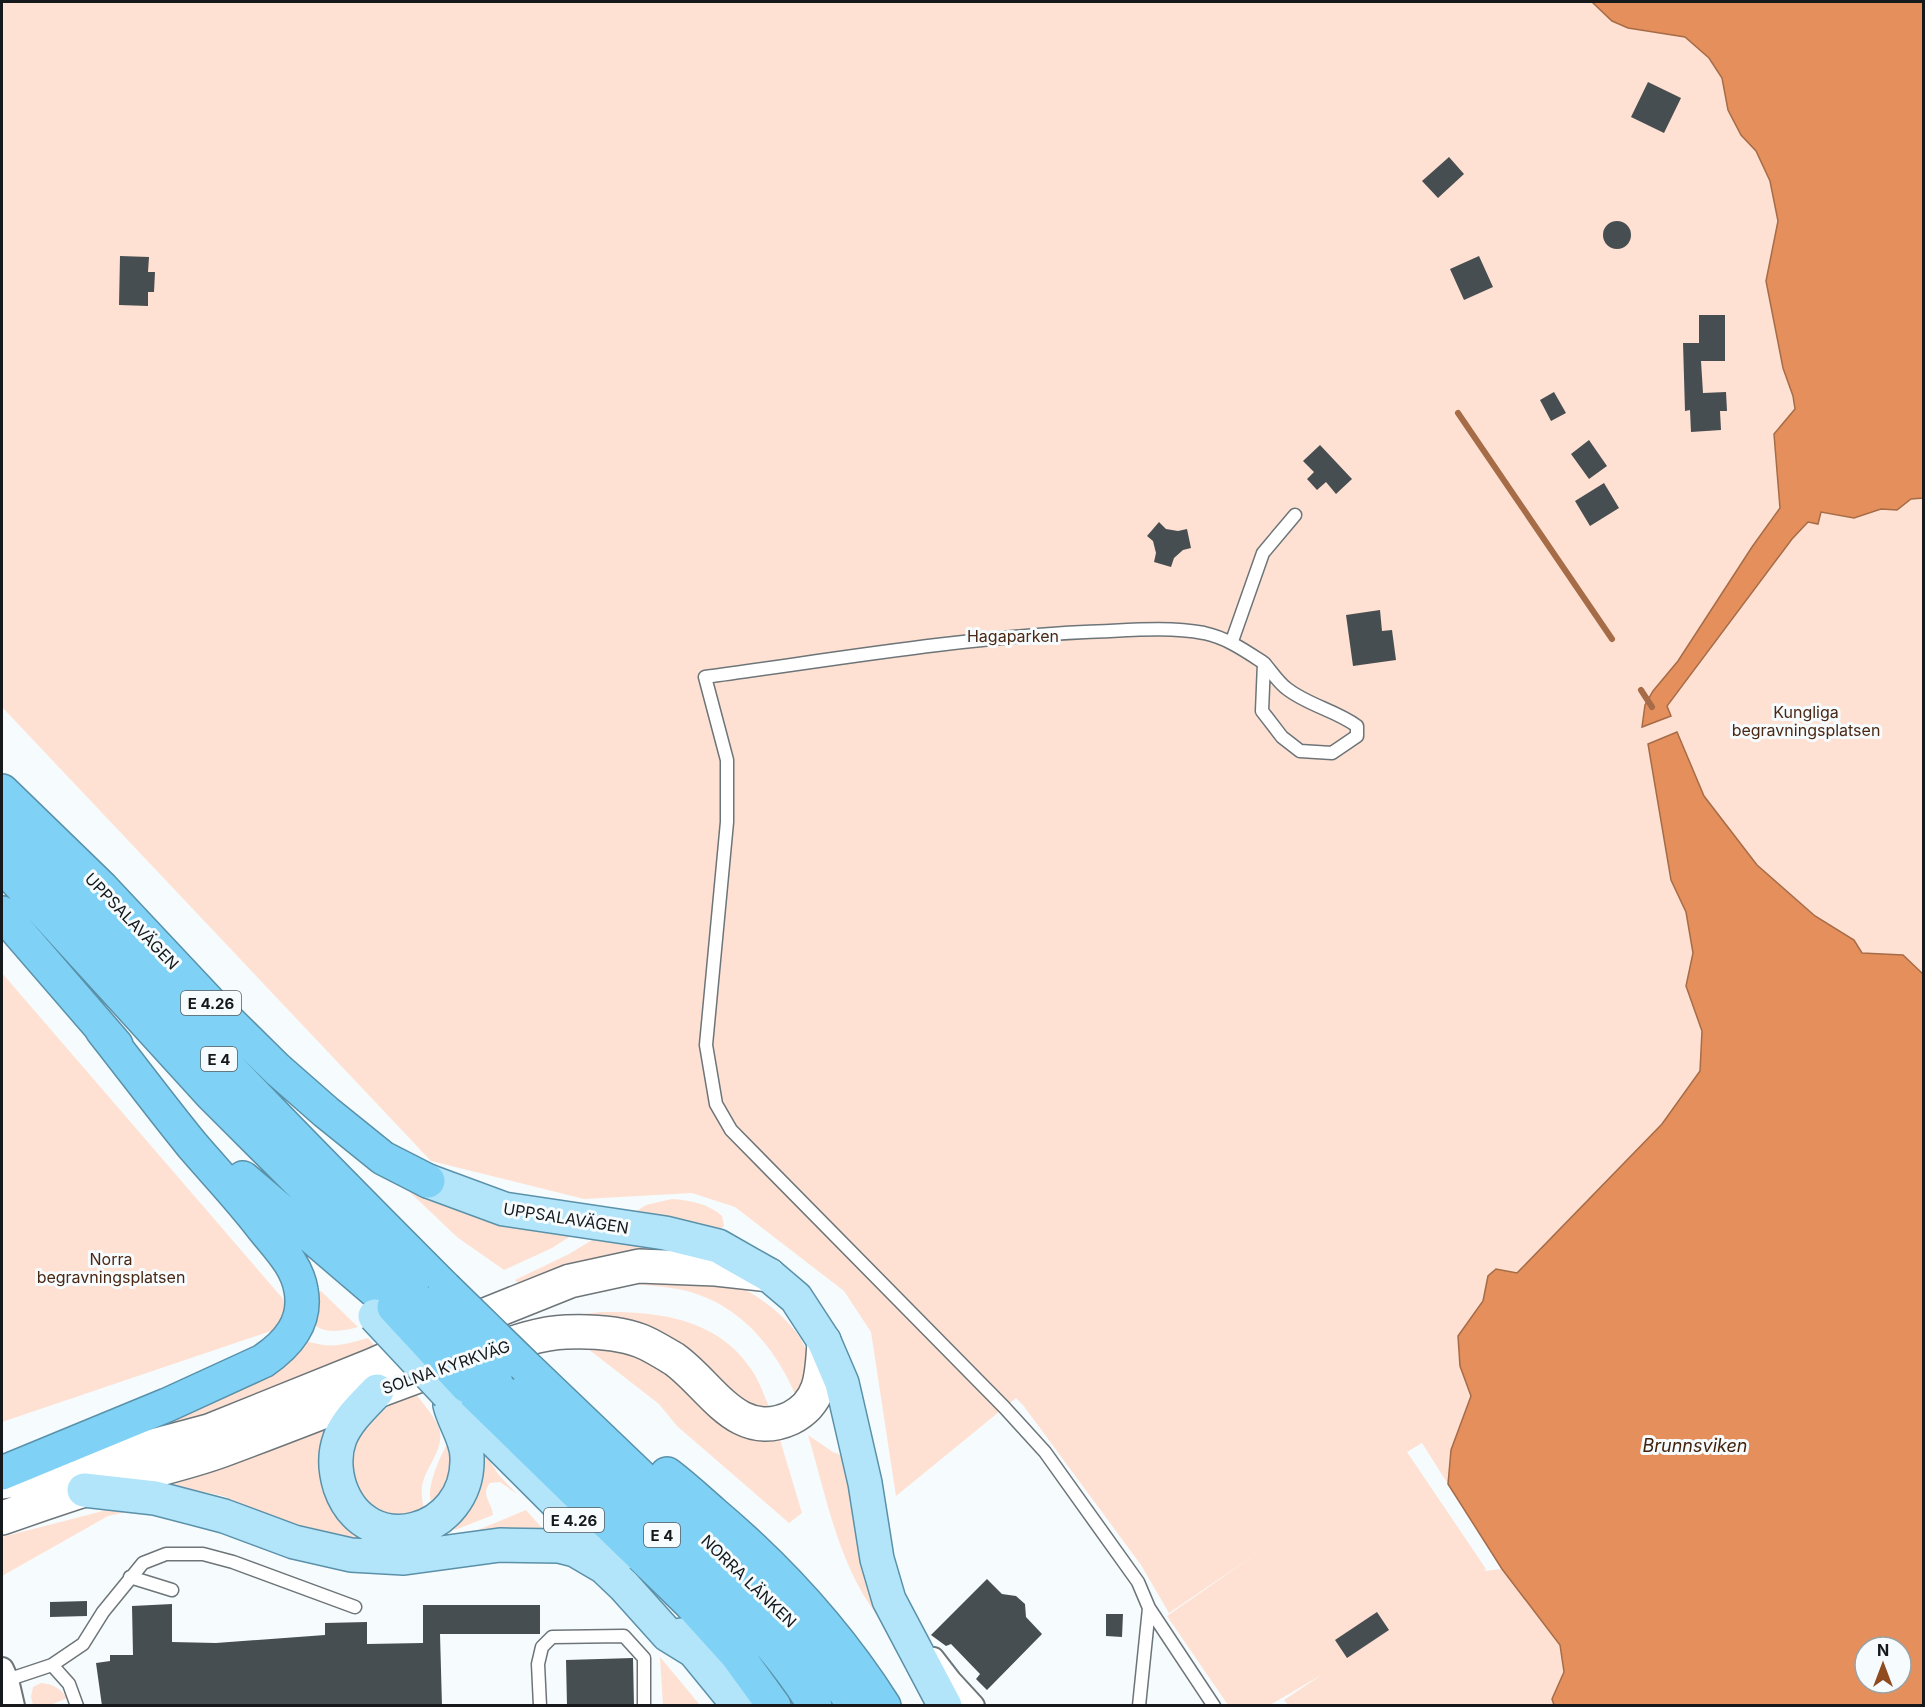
<svg xmlns="http://www.w3.org/2000/svg" width="1925" height="1707" viewBox="0 0 1925 1707" font-family="Inter,sans-serif">
	<style>
		.green { fill: #fee1d2 }
		.water { fill: #e48f5c; stroke: #a66c48; stroke-width: 1.5; fill-rule: evenodd }
		.lines { fill: none; stroke-linecap: round; stroke-linejoin: round }
		.stream { stroke: #a66c48; stroke-width: 6 }
		.building { fill: #474e52 }
		.lane-casing { stroke: #6d7579; stroke-width: 15 }
		.street-casing { stroke: #6d7579; stroke-width: 26 }
		.secondary-casing { stroke: #6d7579; stroke-width: 36 }
		.primary-casing { stroke: #5a91a9; stroke-width: 36 }
		.highway-casing { stroke: #5a91a9; stroke-width: 36 }
		.lane { stroke: #fff; stroke-width: 12 }
		.street { stroke: #fff; stroke-width: 22 }
		.secondary { stroke: #fff; stroke-width: 33 }
		.primary { stroke: #b2e4fa; stroke-width: 33 }
		.highway { stroke: #7fd2f6; stroke-width: 33 }
		.primary-bridge-casing { stroke: #5a91a9; stroke-width: 36; stroke-linecap: butt }
		.highway-bridge-casing { stroke: #5a91a9; stroke-width: 36; stroke-linecap: butt }
		.primary-bridge { stroke: #b2e4fa; stroke-width: 33 }
		.highway-bridge { stroke: #7fd2f6; stroke-width: 33 }
		.labels { text-anchor: middle; dominant-baseline: central; stroke-width: 6; stroke-linejoin: round; paint-order: stroke }
		.shield { fill: #f6fbfe; stroke: #595d5f; stroke-width: 1.5 }
		.shield-label { font-size: 15px; font-weight: bold; fill: #16191b }
		.park-label { font-size: 16px; fill: #4b2813; stroke: #f6fbfe }
		.street-label { font-size: 16px; fill: #16191b; stroke: #f6fbfe }
		.water-label { font-size: 18px; font-style: italic; fill: #43210b; stroke: #f6fbfe }
	</style>
	<rect width="100%" height="100%" fill="#f6fbfe"/>
	<!-- green -->
	<path class="green" d="M2,2H1592L1612,21L1628,28L1685,37L1709,58L1722,78L1728,110L1741,135L1756,151L1770,181L1778,221L1766,281L1783,368L1793,398L1795,409L1774,434L1780,508C1745,557 1714,608 1681,657C1670,674 1655,688 1645,705L1667,706L1792,539L1808,522L1821,512L1854,518L1881,509L1897,510L1911,499L1923,498V974L1903,955L1862,953L1854,940L1815,916L1757,865L1704,796L1677,733L1648,744L1671,880L1686,912L1693,953L1686,986L1702,1031L1700,1071L1662,1124L1517,1273L1497,1269L1488,1276L1483,1301L1458,1336L1460,1366L1472,1396L1451,1450L1448,1484L1422,1443L1407,1452L1486,1569L1484,1571L1502,1569L1560,1645L1564,1672L1552,1699L1554,1705H1288L1284,1700L1323,1674L1270,1705H1228L1167,1616L1259,1552L1169,1613L1141,1565L1023,1405L1016,1398L896,1496L871,1332L844,1291L735,1207L692,1193L584,1199L431,1161L2,707Z
		M2,973L290,1307L280,1328L2,1422Z
		M398,1181L574,1234L552,1248L504,1270L457,1237Z
		M672,1199C690,1200 709,1204 722,1216L724,1226L719,1230L635,1212L646,1205Z
		M597,1237L708,1257L522,1287L515,1280L569,1254Z
		M599,1281L736,1285C771,1301 838,1354 795,1394C773,1343 734,1299 677,1289C651,1284 625,1285 599,1281Z
		M321,1291L358,1327C343,1331 322,1335 312,1322L317,1294Z
		M600,1312C658,1311 719,1318 753,1372C760,1383 765,1397 770,1410L763,1411L555,1318Z
		M368,1338L374,1345L283,1388L186,1423L46,1459L300,1341C309,1341 315,1344 324,1345C338,1347 354,1342 368,1338Z
		M583,1345H606L661,1364L731,1429L757,1440H780L802,1513L789,1523L677,1426L659,1404Z
		M414,1392C422,1402 438,1420 440,1432C443,1450 427,1466 423,1482C420,1492 423,1505 425,1515L409,1521L357,1502L346,1450L382,1407Z
		M345,1416L326,1462L408,1547L320,1536L223,1496L166,1484Z
		M808,1435L833,1452L841,1455L880,1616L877,1615C838,1564 826,1495 808,1435Z
		M451,1438L456,1474L432,1504C424,1490 442,1451 451,1438Z
		M483,1450L498,1474L517,1494L500,1482L490,1483C480,1495 492,1502 493,1515L455,1530L449,1525Z
		M107,1510H136L108,1516L2,1576V1537Z
		M526,1510L542,1528L546,1530L461,1537Z
		M660,1657L700,1705H663Z
		M41,1683C53,1684 60,1688 67,1698L53,1704V1705H33L31,1697L33,1687Z"/>
	<!-- water -->
	<path class="water" d="M1592,2H1923V498L1911,499L1897,510L1881,509L1854,518L1821,512L1818,524L1808,522L1792,539L1667,706L1671,716L1642,727L1645,705L1653,691L1678,661L1752,547L1780,508L1774,434L1795,409L1793,396L1783,368L1766,281L1778,221L1770,181L1756,151L1741,135L1728,110L1722,78L1709,58L1685,37L1628,28L1612,21Z
		M1677,732L1704,796L1757,865L1815,916L1854,940L1862,953L1903,955L1923,974V1705H1554L1552,1699L1564,1672L1560,1645L1502,1569L1448,1484L1451,1450L1471,1396L1460,1366L1458,1336L1483,1301L1488,1276L1496,1269L1517,1273L1662,1124L1700,1071L1702,1031L1686,986L1693,953L1686,912L1671,880L1648,744ZM1865,1647H1901V1683H1865Z"/>
	<g class="lines">
		<!-- stream -->
		<path class="stream" d="M1458,413L1612,639
			M1641,690L1652,707"/>
	</g>
	<!-- building -->
	<path class="building" d="M1648,82L1681,98L1664,133L1631,117Z
		M1449,157L1464,174L1438,198L1422,181Z
		M1603 235a14 14 0 1 1 28 0a14 14 0 1 1-28 0Z
		M120,256L149,257L148,272H155L154,292H148V306L119,305Z
		M1479,256L1493,287L1464,300L1450,269Z
		M1699,315H1725V361H1701L1703,393L1726,392L1727,411H1720L1721,430L1691,432L1690,410L1685,411L1683,343H1699Z
		M1554,392L1566,413L1551,421L1540,400Z
		M1589,440L1607,466L1589,479L1571,454Z
		M1320,445L1352,479L1336,494L1326,482L1317,490L1307,479L1314,472L1303,461Z
		M1604,483L1619,508L1590,526L1575,501Z
		M1159,522L1166,529L1178,531L1187,529L1191,548L1183,550L1174,558L1171,567L1154,562L1156,553L1153,541L1147,536Z
		M1380,610L1382,631L1392,630L1396,660L1353,666L1346,615Z
		M987,1579L1002,1594L1016,1596L1025,1604L1026,1617L1042,1634L987,1690L976,1679L980,1674L951,1644L946,1646L931,1635Z
		M87,1601V1616L50,1617V1602Z
		M172,1604V1642L216,1643L325,1635V1623L367,1622V1644L423,1643V1605H540V1634H440L442,1706H102L96,1663L110,1661V1655H133L132,1606Z
		M1377,1612L1389,1630L1347,1658L1335,1640Z
		M1106,1614H1123L1122,1637L1106,1636Z
		M633,1658L634,1706H567L566,1660Z"/>
	<g class="lines">
		<!-- lane casing -->
		<g class="lane-casing">
			<path id="lane" d="M1232,641L1263,553L1295,515
				M130,1577L172,1590
				M52,1665L69,1684L77,1706
				M7,1680L52,1665L83,1644L103,1612L143,1563L166,1554H203L233,1562L355,1607
				M540,1706L538,1664L542,1647L552,1637L624,1636L644,1658V1706
				M1139,1706L1149,1608
				M1214,1706L1149,1608L1138,1582L1045,1452L1004,1407L731,1130L716,1104L706,1045L727,822V760L705,677C831,660 958,638 1085,632C1124,631 1165,626 1204,633C1227,638 1244,650 1264,663L1262,711L1282,737L1300,751L1332,753L1357,736V726C1335,710 1307,705 1286,688C1278,682 1271,671 1264,663"/>
		</g>
		<!-- street casing -->
		<g class="street-casing">
			<path id="street" d="M933,1659L950,1681L973,1706
				M2,1669L7,1680L13,1706"/>
		</g>
		<!-- secondary casing -->
		<g class="secondary-casing">
			<path id="secondary" d="M2,1482L41,1476L209,1431L373,1365L490,1313L570,1281L639,1266L716,1269L769,1275
				M2,1518C39,1505 76,1492 114,1481C150,1471 188,1463 223,1450C304,1420 384,1387 466,1359C497,1349 534,1333 566,1332C591,1331 617,1332 641,1341C651,1345 664,1353 674,1359C711,1385 737,1443 791,1418C823,1402 822,1372 824,1341"/>
		</g>
		<!-- primary casing -->
		<g class="primary-casing">
			<path id="primary" d="M428,1181L504,1209L665,1233L718,1246L769,1275L796,1298L824,1341L842,1383L865,1483L877,1559L889,1600L945,1706
				M377,1391C364,1405 348,1419 340,1438C334,1454 335,1471 340,1487C366,1562 470,1535 467,1457C467,1439 454,1422 450,1405
				M448,1394L615,1561
				M84,1490L155,1498L224,1516L294,1542L351,1555L404,1558L500,1545L559,1546L575,1550L604,1567L624,1586L668,1635L694,1651
				M681,1635L739,1706"/>
		</g>
		<!-- highway casing -->
		<g class="highway-casing">
			<path id="highway" d="M2,791L102,888L211,1004L277,1069L326,1112L383,1158L428,1181
				M2,822C144,983 293,1136 445,1288
				M2,865L212,1095L416,1299
				M2,913L116,1045
				M243,1178L394,1307
				M526,1367L798,1627L855,1706
				M495,1377C544,1424 593,1471 644,1518C706,1575 770,1633 815,1706
				M467,1386L689,1602L737,1655L774,1706
				M2,1473L167,1405L263,1361C288,1344 307,1322 301,1290C297,1265 278,1247 263,1228C241,1199 216,1173 192,1145C161,1107 132,1068 102,1030
				M667,1474C683,1486 698,1500 713,1513C779,1569 837,1632 884,1706"/>
		</g>
		<!-- lane -->
		<use href="#lane" class="lane"/>
		<!-- street -->
		<use href="#street" class="street"/>
		<!-- secondary -->
		<use href="#secondary" class="secondary"/>
		<!-- primary -->
		<use href="#primary" class="primary"/>
		<!-- highway -->
		<use href="#highway" class="highway"/>
		<!-- primary-bridge casing -->
		<g class="primary-bridge-casing">
			<path id="primary-bridge" d="M375,1316L448,1394"/>
		</g>
		<!-- highway-bridge casing -->
		<g class="highway-bridge-casing">
			<path id="highway-bridge" d="M445,1288L526,1367
				M416,1299L495,1377
				M394,1307L467,1386"/>
		</g>
		<!-- primary-bridge -->
		<use href="#primary-bridge" class="primary-bridge"/>
		<!-- highway-bridge -->
		<use href="#highway-bridge" class="highway-bridge"/>
	</g>
	<g class="labels">
		<!-- shield labels -->
		<g class="shield">
			<rect x="181" y="991" width="60" height="24" rx="4.5"/>
			<rect x="201" y="1047" width="36" height="24" rx="4.5"/>
			<rect x="544" y="1508" width="60" height="24" rx="4.5"/>
			<rect x="644" y="1523" width="36" height="24" rx="4.5"/>
		</g>
		<g class="shield-label">
			<text x="211" y="1003">E 4.26</text>
			<text x="219" y="1059">E 4</text>
			<text x="574" y="1520">E 4.26</text>
			<text x="662" y="1535">E 4</text>
		</g>
		<!-- park labels -->
		<g class="park-label">
			<text x="1013" y="636">Hagaparken</text>
			<text x="1806" y="712">Kungliga<tspan x="1806" dy="18">begravningsplatsen</tspan></text>
			<text x="111" y="1259">Norra<tspan x="111" dy="18">begravningsplatsen</tspan></text>
		</g>
		<!-- street labels -->
		<g class="street-label">
			<text transform="translate(132 921) rotate(46)">UPPSALAVÄGEN</text>
			<text transform="translate(566 1218) rotate(9)">UPPSALAVÄGEN</text>
			<text transform="translate(446 1367) rotate(-19)">SOLNA KYRKVÄG</text>
			<text transform="translate(749 1581) rotate(44)">NORRA LÄNKEN</text>
		</g>
		<!-- water labels -->
		<g class="water-label">
			<text x="1695" y="1445">Brunnsviken</text>
		</g>
	</g>
	<!-- border -->
	<rect width="1925" height="1707" fill="none" stroke="#16191b" stroke-width="6"/>
	<!-- north arrow -->
	<g transform="translate(1883 1665)"><circle r="28" fill="#f6fbfe" stroke="#9ca1a3" stroke-width="1.5"/>
	<path d="M0-4.5L10 22L0 15L-10 22Z" fill="#904c1f"/>
	<text y="-9" font-size="16" font-weight="bold" text-anchor="middle" fill="#16191b">N</text>
	</g>
</svg>
